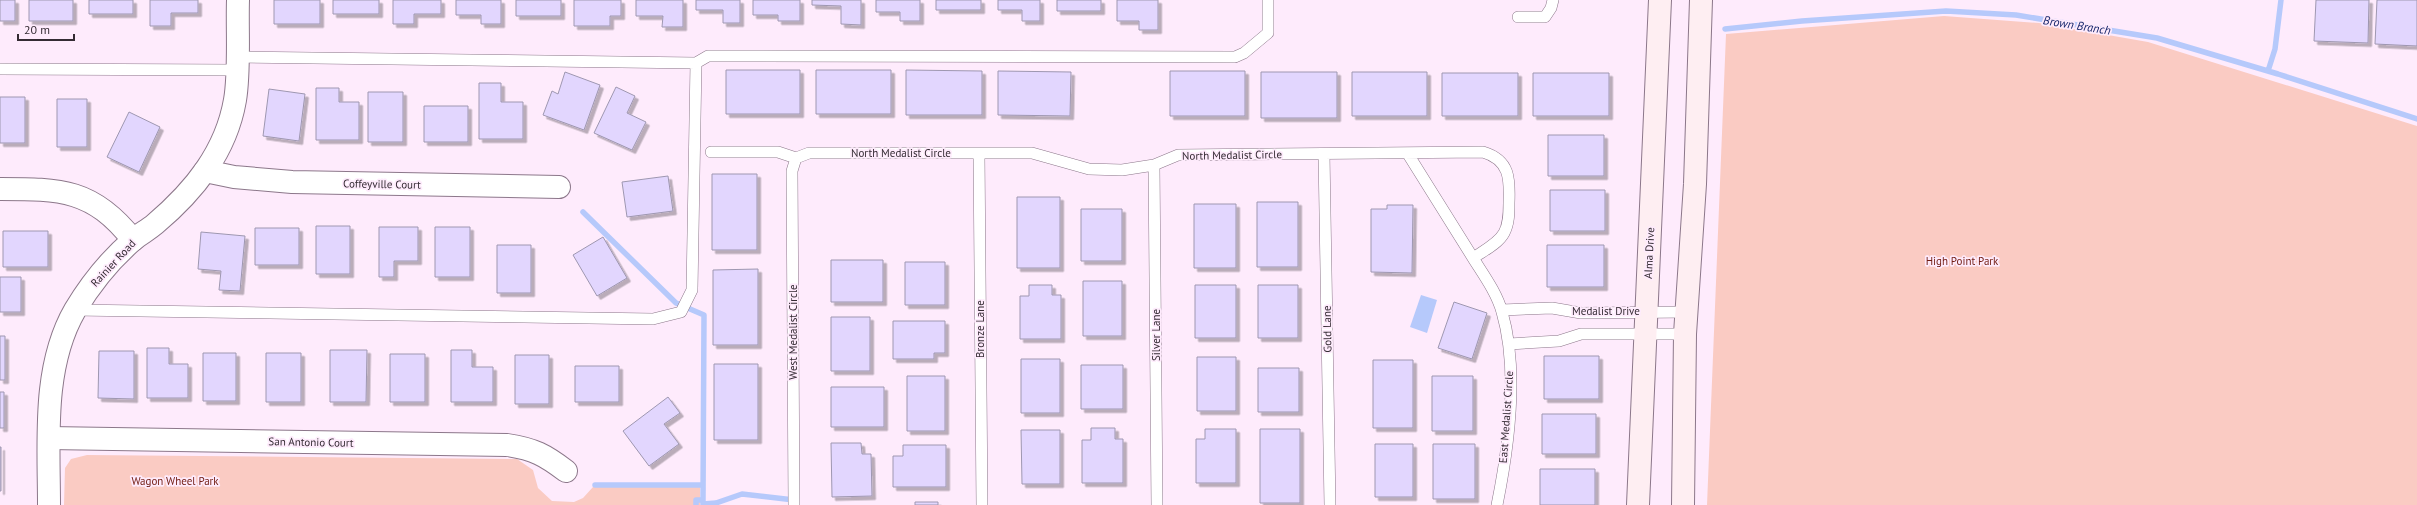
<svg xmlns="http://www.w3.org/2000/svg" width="2417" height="505" viewBox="0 0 2417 505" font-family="'PT Sans',sans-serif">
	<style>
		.green { fill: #facbc3 }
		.water { fill: #b6c9fb }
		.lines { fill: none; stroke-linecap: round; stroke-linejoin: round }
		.stream { stroke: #b6c9fb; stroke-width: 5.5 }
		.building { fill: #e2d6fe; stroke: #9e97b0; filter: url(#shadow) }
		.service-casing { stroke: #8c778a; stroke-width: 12 }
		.minor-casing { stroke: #8c778a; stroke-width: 24 }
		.tertiary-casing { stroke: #8c778a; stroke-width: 24 }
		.secondary-casing { stroke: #8c778a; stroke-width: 24 }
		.service { stroke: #fff; stroke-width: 11 }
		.minor { stroke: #fff; stroke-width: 22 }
		.tertiary { stroke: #fff; stroke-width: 22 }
		.secondary { stroke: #feeef2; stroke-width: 22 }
		.labels { text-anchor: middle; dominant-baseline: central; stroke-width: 3.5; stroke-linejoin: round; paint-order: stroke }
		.street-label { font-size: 11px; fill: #342b33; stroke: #feebfc }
		.park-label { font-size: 11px; fill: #711b11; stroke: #feebfc }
		.water-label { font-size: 12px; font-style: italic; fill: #18276c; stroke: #feebfc }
	</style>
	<defs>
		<filter id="shadow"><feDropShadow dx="3.5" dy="3.5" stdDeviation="0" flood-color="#0004"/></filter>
	</defs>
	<rect width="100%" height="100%" fill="#feebfc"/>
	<!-- green -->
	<path class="green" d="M1944,16L2039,23L2148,42L2417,126V505H1707L1726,34Z
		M87,455L517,459L533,470L538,488L552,501L574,502L583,498L593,487H700V505H64L65,468L71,459Z"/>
	<!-- water -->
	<path class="water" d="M1421,295L1437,300L1427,333L1410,327Z"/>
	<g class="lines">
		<!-- stream -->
		<path class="stream" d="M1725,29L1802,21L1946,11L2016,15L2157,38L2278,74L2417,119
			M2268,71L2275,49L2281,0
			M583,212L676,303L704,315L703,500H696V505
			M595,485H703
			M703,500V504L716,503L742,494L794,500"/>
	</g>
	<!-- building -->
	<path class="building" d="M0,0H15V21H0Z
		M29,0H73V21H29Z
		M89,0H133V14H89Z
		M150,0H198V13H171V26H150Z
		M274,0H320V24H274Z
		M333,0H379V14H333Z
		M393,0H441V14H414V24H393Z
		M456,0H501V24H481V15H456Z
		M516,0H561V16H516Z
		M574,0H621V16H610V26H574Z
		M636,0H683V27H662L663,16H636Z
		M696,0H740V23H723V10H696Z
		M753,0H800V21H778V15H753Z
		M812,0H861V25L841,24V6L812,5Z
		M876,0H920V21H900V12H876Z
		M936,0H981V10H936Z
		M998,0H1040V21H1022V10H998Z
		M1057,0H1101V11H1057Z
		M1117,0H1158V30H1139V21H1117Z
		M2316,0H2369L2368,43L2314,41Z
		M2377,0H2417V46L2375,44Z
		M726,70H800V114H726Z
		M816,70H891V114H816Z
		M906,70L982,71V115H906Z
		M998,71L1071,72L1070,116L998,115Z
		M1170,71H1245V116H1170Z
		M565,72L600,85L584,130L543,115L552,91L558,94Z
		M1261,72H1337V118H1261Z
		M1352,72H1427V116H1352Z
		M1442,73H1518V116H1442Z
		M1533,73H1609V116H1533Z
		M479,83H501V102H523V139H479Z
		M616,87L635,96L627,113L646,122L632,150L594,133Z
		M316,88H339V102H359V140H316Z
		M269,89L305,94L299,141L263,136Z
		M368,92H403V142H368Z
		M0,97H25V143H0Z
		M57,99H87V147H57Z
		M424,106H468V142H424Z
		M129,112L160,127L139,172L107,157Z
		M1548,135H1604V176H1548Z
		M712,174H757V250H712Z
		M668,176L673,211L627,217L622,182Z
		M1550,190H1605V231H1550Z
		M1017,197H1060V268H1017Z
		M1257,202H1298V267H1257Z
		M1194,204H1236V268H1194Z
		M1387,205H1413L1412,273L1371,272V209H1387Z
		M1081,209H1122V261H1081Z
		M316,226H350V274H316Z
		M379,227H418V261H394V277H379Z
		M435,227H470V277H435Z
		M255,228H299V265H255Z
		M3,231H48V267H3Z
		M201,232L245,236L240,291L219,290L221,271L198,269Z
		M603,237L627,278L597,296L573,255Z
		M497,245H531V293H497Z
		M1547,245H1604V287H1547Z
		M831,260H883V302H831Z
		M905,262H945V305H905Z
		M758,269V345H713V270Z
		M0,277H21V312H0Z
		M1083,281H1122V336H1083Z
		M1029,285H1052V295H1061V339H1020V296H1029Z
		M1195,285H1236V338H1195Z
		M1258,285H1298V338H1258Z
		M1454,302L1487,313L1472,359L1438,348Z
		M831,317H870V371H831Z
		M893,321H945V353H934V359H893Z
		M0,336H5V380H0Z
		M147,348H169V364H188V398H147Z
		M330,350H367L366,402H330Z
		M451,350H472V367H493V402H451Z
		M99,351H134V399L98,398Z
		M203,353H236V401H203Z
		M266,353H301V402H266Z
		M390,354H425V402H390Z
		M515,355H549V404H515Z
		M1544,356H1599V399H1544Z
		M1197,357H1236V411H1197Z
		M1021,359H1060V413H1021Z
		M1373,360H1413V428H1373Z
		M714,364H758V440H714Z
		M1081,365H1123V409H1081Z
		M575,366H619V402H575Z
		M1258,368H1299V412H1258Z
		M907,376H945V431H907Z
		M1432,376H1473V431H1432Z
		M831,387H884V427H831Z
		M0,392H4V428H0Z
		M668,397L680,413L664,424L679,444L649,466L623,431Z
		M1542,414H1596V454H1542Z
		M1091,428H1115V439H1123V483H1082V440H1091Z
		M1205,429H1236V483H1196V439H1205Z
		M1260,429H1300V503H1260Z
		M1021,430H1060V484H1022Z
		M831,443H861L862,454H871L872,496L832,497Z
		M1375,444H1413V497H1375Z
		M1433,444H1475V499H1433Z
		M903,445H946V487H893V456H903Z
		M0,447H1V491H0Z
		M1540,469H1595V505H1540Z
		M915,502H938V505H915Z"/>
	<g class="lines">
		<!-- service casing -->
		<g class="service-casing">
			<path id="service" d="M1518,17H1545L1551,8L1553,0
				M236,57L696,63
				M0,69L236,70
				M711,152H778L796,158
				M979,153L982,505
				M1324,154L1330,505
				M1408,154L1473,258
				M796,158L809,153H1032L1089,169L1122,170L1154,165L1178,155L1483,152C1510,160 1510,179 1509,203C1509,213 1509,224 1504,233C1498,244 1483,251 1473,258C1483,274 1497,293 1502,312C1519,370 1509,446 1497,505
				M1154,165L1157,505
				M75,310L653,319L681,312L692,290L696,63L708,56L1235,57L1244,53L1268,33V0
				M1502,310L1552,308L1581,313L1687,312
				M1509,344L1559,341L1581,334H1685
				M794,505L792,171L796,158"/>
		</g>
		<!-- minor casing -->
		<g class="minor-casing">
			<path id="minor" d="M205,171L234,177L292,182L559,187
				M0,189C61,189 93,189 133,240
				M49,438L507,445C534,449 545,455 566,471"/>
		</g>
		<!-- tertiary casing -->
		<g class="tertiary-casing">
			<path id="tertiary" d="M49,505C49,441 42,367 75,310C90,285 111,259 133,240C140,234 148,230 155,224C194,191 226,152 235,100C240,71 237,30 238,0"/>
		</g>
		<!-- secondary casing -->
		<g class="secondary-casing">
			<path id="secondary" d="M1638,505L1660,0
				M1683,505L1685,334L1695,184L1701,0"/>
		</g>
		<!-- service -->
		<use href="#service" class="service"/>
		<!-- minor -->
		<use href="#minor" class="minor"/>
		<!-- tertiary -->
		<use href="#tertiary" class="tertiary"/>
		<!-- secondary -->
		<use href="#secondary" class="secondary"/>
	</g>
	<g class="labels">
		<!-- street labels -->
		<g class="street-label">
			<text x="901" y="153">North Medalist Circle</text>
			<text transform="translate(1232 155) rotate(-1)">North Medalist Circle</text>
			<text transform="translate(382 184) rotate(1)">Coffeyville Court</text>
			<text transform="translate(1649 253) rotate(-87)">Alma Drive</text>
			<text transform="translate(113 263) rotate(-47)">Rainier Road</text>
			<text x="1606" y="311">Medalist Drive</text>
			<text transform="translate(980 329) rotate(-90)">Bronze Lane</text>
			<text transform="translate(1327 329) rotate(-91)">Gold Lane</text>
			<text transform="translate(793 332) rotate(-90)">West Medalist Circle</text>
			<text transform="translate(1156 335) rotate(-90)">Silver Lane</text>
			<text transform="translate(1506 417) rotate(-86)">East Medalist Circle</text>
			<text transform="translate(311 442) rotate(1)">San Antonio Court</text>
		</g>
		<!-- park labels -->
		<g class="park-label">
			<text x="1962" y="261">High Point Park</text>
			<text x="175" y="481">Wagon Wheel Park</text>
		</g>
		<!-- water labels -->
		<g class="water-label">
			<text transform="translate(2077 25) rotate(9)">Brown Branch</text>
		</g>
	</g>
	<!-- scale -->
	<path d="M18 34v6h56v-6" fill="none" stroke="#342b33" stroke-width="2"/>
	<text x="24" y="34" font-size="12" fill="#342b33" stroke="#feebfc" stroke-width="3" paint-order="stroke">20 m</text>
</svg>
